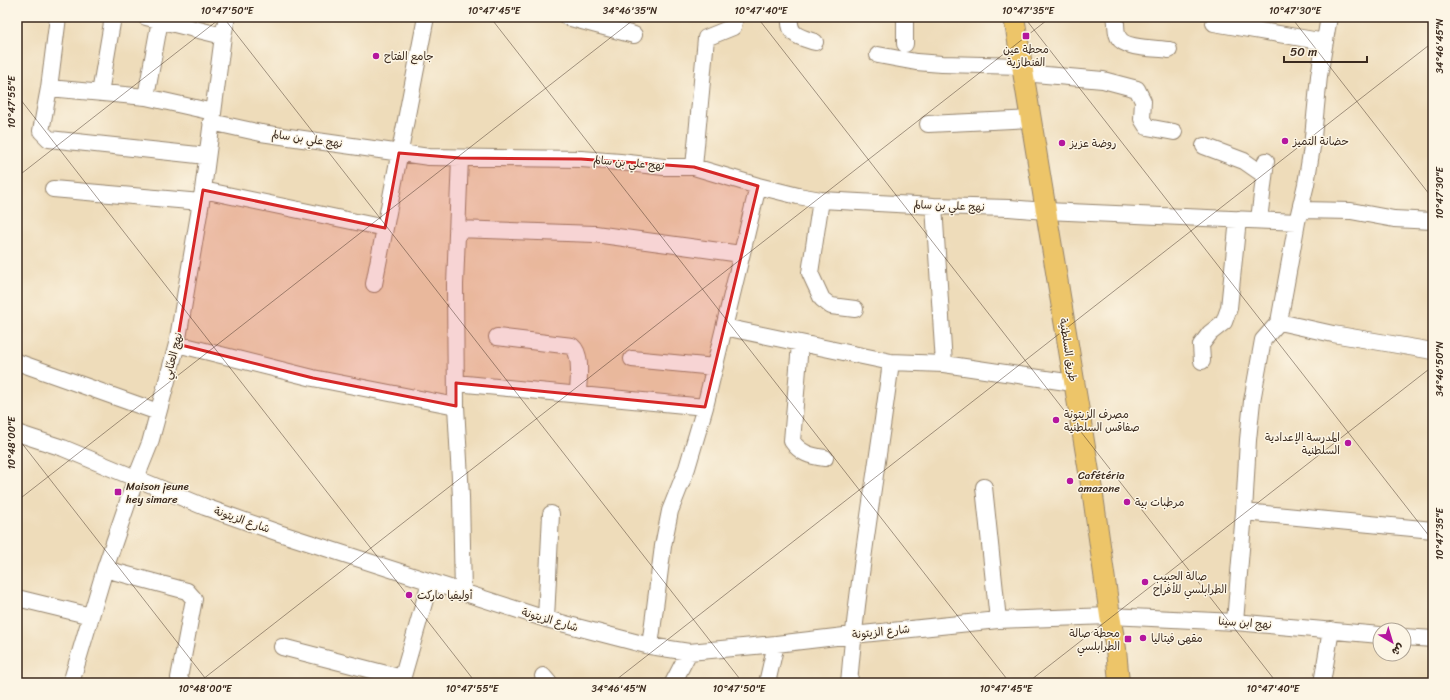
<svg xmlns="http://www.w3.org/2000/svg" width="1450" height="700" viewBox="0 0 1450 700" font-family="Sriracha,'Playpen Sans Arabic',sans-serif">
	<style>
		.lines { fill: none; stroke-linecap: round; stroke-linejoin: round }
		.minor-casing { stroke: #94836c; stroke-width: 18 }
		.major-casing { stroke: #94836c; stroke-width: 22 }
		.minor { stroke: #fff; stroke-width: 16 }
		.major { stroke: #edc569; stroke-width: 20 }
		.marked { fill: #d62828; fill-opacity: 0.2; stroke: #d62828; stroke-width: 3; stroke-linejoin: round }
		.ticks { fill: none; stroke: #3b2a1e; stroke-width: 1; stroke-opacity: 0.45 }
		.poi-dot { fill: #b5179e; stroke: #fcf5e5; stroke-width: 1.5 }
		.labels { text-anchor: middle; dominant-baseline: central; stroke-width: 3; stroke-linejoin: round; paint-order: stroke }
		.poi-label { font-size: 11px; fill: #3b2a1e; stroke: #fcf5e5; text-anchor: start }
		.street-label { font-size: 11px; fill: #3b2a1e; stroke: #fcf5e5 }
		.neatline { fill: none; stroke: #3b2a1e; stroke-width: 1.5 }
		.ticks-label { font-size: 10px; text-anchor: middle; fill: #3b2a1e }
	</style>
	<rect width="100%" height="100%" fill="#fcf5e5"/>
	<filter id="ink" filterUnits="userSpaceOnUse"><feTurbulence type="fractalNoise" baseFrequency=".025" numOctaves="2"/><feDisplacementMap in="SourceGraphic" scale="8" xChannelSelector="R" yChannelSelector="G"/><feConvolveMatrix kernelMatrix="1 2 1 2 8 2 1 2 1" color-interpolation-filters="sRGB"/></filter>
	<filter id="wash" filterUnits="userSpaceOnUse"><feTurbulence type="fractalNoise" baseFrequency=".012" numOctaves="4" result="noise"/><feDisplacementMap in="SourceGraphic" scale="16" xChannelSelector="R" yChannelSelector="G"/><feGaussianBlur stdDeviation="0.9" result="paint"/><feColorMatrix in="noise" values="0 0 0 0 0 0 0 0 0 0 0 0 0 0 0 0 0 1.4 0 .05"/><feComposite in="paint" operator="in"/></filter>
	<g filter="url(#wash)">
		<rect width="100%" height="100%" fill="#eedcba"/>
	</g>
	<g filter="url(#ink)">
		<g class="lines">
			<!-- minor casing -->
			<g class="minor-casing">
				<path id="minor" d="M58,17L49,88L41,131L49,139L207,156
					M146,17L223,36
					M567,17L634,35
					M790,17C788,36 800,37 815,42
					M905,17V44
					M1115,17C1117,23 1115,33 1119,38C1125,49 1157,48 1169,50
					M1214,23L1325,42
					M878,55L916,62L942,64L1022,66
					M1023,73L1103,80L1137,89L1143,101L1142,119L1147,127L1174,132
					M49,88L146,97L213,112
					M100,93L113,17
					M146,97L160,20
					M211,122L261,133L429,157L581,159L620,162L664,167H694L758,186L798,196L821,200L934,206L1009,208L1046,211L1297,222
					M928,124L1031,119
					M1204,146L1244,161L1264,175
					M460,158L455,285L456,406L461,497L463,593
					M694,167L706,38L733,27L735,17
					M53,189L201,202
					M203,190L385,228L426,17
					M821,200L810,273L822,299L831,306L855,309
					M934,206L944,364
					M1301,210L1351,211L1394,219L1433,221
					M1259,220L1266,161
					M457,229L595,234L741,254
					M374,284L385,228
					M1279,322L1333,334L1433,351
					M724,327L891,362
					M497,337L572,346C583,355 578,381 578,394
					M177,344L313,378L456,406
					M800,344L792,441C800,453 810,456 825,458
					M632,359L715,367
					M1202,361L1201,345L1210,333L1224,322L1229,308L1238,219
					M17,362L158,412
					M456,383L705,407
					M17,433L63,448L205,507L279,533L546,619L650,646L689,652L776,644L853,635L998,620L1110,616L1235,622L1380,635
					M984,487L998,620
					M1244,512L1433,530
					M105,569L187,591L194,599L179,678L182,683
					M17,598L91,616
					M546,619L551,514
					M1235,622L1244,512L1248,440L1252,401L1263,340L1279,322L1297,222L1306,184L1312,147L1319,76L1329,17
					M1404,637L1433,639
					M650,646L663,546L670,511L687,468L705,407L758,186
					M282,647L402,678
					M543,676L549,683
					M71,683L105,569L136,478L150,443L177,344L203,190L223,36L227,17
					M401,683L430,582
					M673,683L689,652
					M767,683L776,644
					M849,683C858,575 877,469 891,362L944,364L1073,383
					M1322,683L1331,630"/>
			</g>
			<!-- major casing -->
			<g class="major-casing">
				<path id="major" d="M1014,17L1093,496L1110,616L1116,649L1119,683"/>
			</g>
			<!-- minor -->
			<use href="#minor" class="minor"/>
			<!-- major -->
			<use href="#major" class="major"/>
		</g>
	</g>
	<!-- marked area -->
	<path class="marked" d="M399,153L460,158L581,159L694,167L758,186L705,407L456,383V406L313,378L177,344L203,190L385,228Z"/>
	<!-- ticks -->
	<path class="ticks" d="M223,17L743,683M490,17L1010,683M757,17L1277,683M1024,17L1433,541M1291,17L1433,199M17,95L476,683M17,177L222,17M17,437L209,683M17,501L637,17M198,683L1051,17M612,683L1433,42M1027,683L1433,366"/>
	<!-- markers -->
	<g class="poi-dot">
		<rect x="1022" y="32" width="8" height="8" rx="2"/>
		<circle cx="376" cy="56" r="4"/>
		<circle cx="1285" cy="141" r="4"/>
		<circle cx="1062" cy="143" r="4"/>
		<circle cx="1056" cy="420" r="4"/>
		<circle cx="1348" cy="443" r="4"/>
		<circle cx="1070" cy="481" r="4"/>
		<rect x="114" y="488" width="8" height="8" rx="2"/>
		<circle cx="1127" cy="502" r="4"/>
		<circle cx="1145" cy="582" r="4"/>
		<circle cx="409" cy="595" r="4"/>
		<circle cx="1143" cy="638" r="4"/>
		<rect x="1124" y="635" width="8" height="8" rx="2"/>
	</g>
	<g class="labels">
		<!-- poi labels -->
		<g class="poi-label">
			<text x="1026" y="49" text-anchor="middle">محطة عين<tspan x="1026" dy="13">الفنطازية</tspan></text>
			<text x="384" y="56">جامع الفتاح</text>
			<text x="1293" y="141">حضانة التميز</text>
			<text x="1070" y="143">روضة عزيز</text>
			<text x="1064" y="414">مصرف الزيتونة<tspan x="1064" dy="13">صفاقس السلطنية</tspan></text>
			<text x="1340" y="437" text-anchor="end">المدرسة الإعدادية<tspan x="1340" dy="13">السلطنية</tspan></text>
			<text x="1078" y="475">Cafétéria<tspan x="1078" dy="13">amazone</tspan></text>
			<text x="126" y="486">Maison jeune<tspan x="126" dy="13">hey simare</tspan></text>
			<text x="1135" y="502">مرطبات بية</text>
			<text x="1153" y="576">صالة الحبيب<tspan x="1153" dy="13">الطرابلسي للأفراح</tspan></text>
			<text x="417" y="595">أوليفيا ماركت</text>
			<text x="1120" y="633" text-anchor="end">محطة صالة<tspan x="1120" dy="13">الطرابلسي</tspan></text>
			<text x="1151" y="638">مقهى فيتاليا</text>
		</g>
		<!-- street labels -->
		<g class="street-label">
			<text transform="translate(307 139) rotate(8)">نهج علي بن سالم</text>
			<text transform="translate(629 163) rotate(5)">نهج علي بن سالم</text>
			<text transform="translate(949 206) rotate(2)">نهج علي بن سالم</text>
			<text transform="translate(1068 350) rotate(81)">طريق السلطنية</text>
			<text transform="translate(173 356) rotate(-76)">نهج العنّابي</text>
			<text transform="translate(242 520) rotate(19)">شارع الزيتونة</text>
			<text transform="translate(550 620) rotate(16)">شارع الزيتونة</text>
			<text transform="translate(1245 623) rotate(4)">نهج ابن سينا</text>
			<text transform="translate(881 632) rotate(-6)">شارع الزيتونة</text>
		</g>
	</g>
	<!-- margin -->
	<rect width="1450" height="700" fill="none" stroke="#fcf5e5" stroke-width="44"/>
	<!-- north arrow -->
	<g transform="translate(1392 642) rotate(142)"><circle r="19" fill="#fcf5e5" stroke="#afa495"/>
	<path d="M0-3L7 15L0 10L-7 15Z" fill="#b5179e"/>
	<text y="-6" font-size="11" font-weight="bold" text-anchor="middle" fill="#3b2a1e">ش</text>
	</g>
	<!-- scale -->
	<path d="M1284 56v6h83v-6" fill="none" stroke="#3b2a1e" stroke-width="2"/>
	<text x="1290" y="56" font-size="12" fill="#3b2a1e" stroke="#fcf5e5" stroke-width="3" paint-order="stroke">50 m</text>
	<rect x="22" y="22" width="1406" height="656" class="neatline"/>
	<g class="ticks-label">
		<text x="227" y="14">10°47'50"E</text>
		<text x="494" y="14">10°47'45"E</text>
		<text x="630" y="14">34°46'35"N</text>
		<text x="761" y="14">10°47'40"E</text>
		<text x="1028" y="14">10°47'35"E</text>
		<text x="1295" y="14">10°47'30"E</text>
		<text transform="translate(1439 46) rotate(-90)" y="4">34°46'45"N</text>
		<text transform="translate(11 102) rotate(-90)" y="4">10°47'55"E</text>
		<text transform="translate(1439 193) rotate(-90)" y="4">10°47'30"E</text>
		<text transform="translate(1439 369) rotate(-90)" y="4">34°46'50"N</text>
		<text transform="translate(11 443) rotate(-90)" y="4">10°48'00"E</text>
		<text transform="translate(1439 534) rotate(-90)" y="4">10°47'35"E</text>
		<text x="205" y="692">10°48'00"E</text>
		<text x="472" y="692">10°47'55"E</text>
		<text x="619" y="692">34°46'45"N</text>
		<text x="739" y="692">10°47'50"E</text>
		<text x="1006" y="692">10°47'45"E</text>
		<text x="1273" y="692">10°47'40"E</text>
	</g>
</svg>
